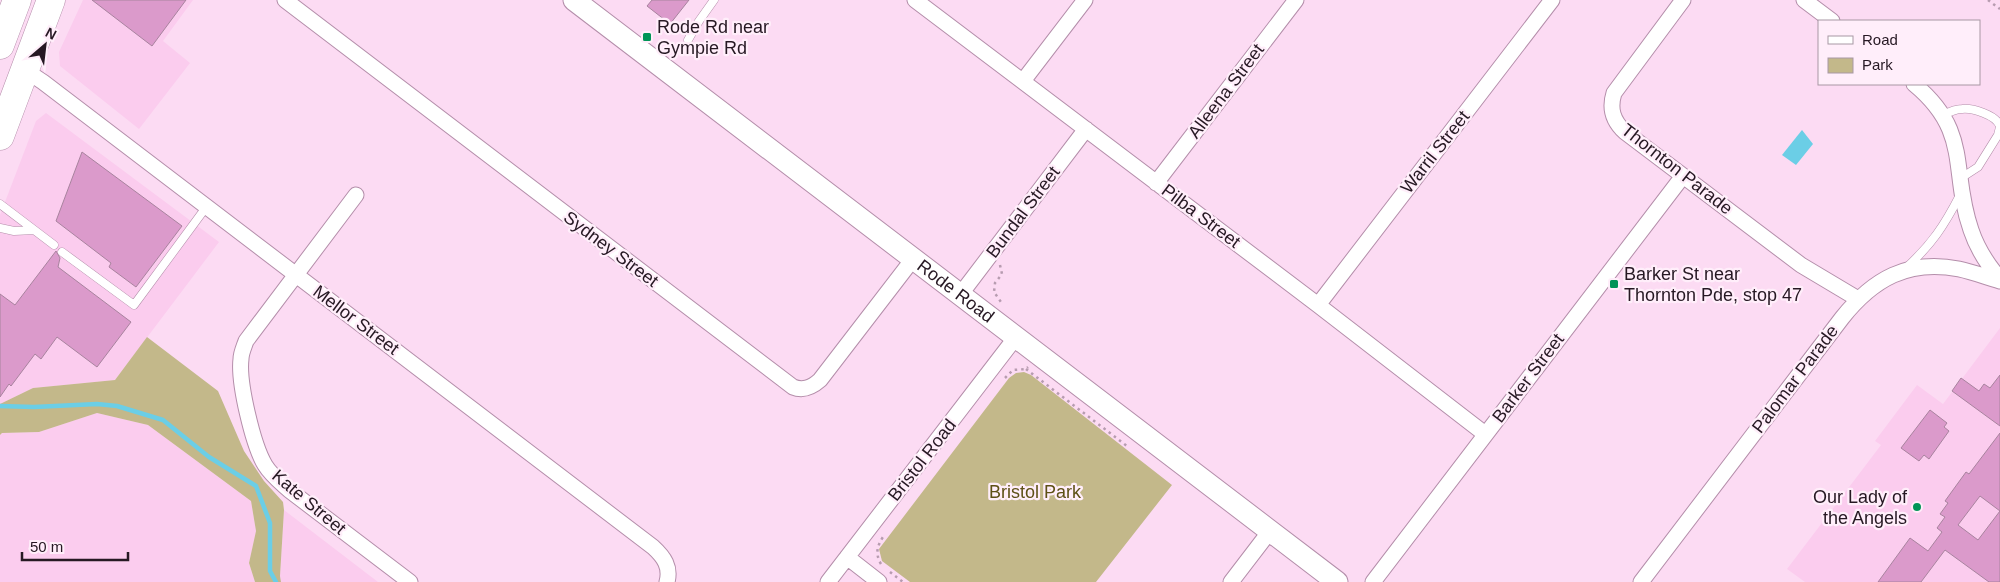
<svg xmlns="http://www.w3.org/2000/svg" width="2000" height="582" viewBox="0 0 2000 582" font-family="Helvetica,sans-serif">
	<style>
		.built { fill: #fbccee }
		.green { fill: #c3b88a }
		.water { fill: #6bcee6 }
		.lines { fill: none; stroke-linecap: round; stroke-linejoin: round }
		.stream { stroke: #6bcee6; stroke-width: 4.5 }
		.building { fill: #db9acb; stroke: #a8839e; fill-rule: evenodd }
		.lane-casing { stroke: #b48eaa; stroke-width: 9 }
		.street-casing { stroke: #b48eaa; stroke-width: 17 }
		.secondary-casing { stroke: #b48eaa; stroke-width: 23 }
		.highway-casing { stroke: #b48eaa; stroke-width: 29 }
		.path { stroke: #b79cb0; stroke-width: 2.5; stroke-dasharray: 2.5 4; stroke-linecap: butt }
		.lane { stroke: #fff; stroke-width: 8 }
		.street { stroke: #fff; stroke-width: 15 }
		.secondary { stroke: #fff; stroke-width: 21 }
		.highway { stroke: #fff; stroke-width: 28 }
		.poi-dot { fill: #009557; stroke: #ffeefa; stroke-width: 2 }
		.labels { text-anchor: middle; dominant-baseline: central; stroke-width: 4.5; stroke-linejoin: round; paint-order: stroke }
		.poi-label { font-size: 18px; fill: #261823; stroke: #ffeefa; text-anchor: start }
		.street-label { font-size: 18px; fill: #261823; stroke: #ffeefa }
		.park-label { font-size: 18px; fill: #5e5016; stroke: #ffeefa }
	</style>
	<rect width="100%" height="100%" fill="#fcdbf3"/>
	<!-- built -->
	<path class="built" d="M83,0H193L163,41L190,63L139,129L60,66L59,52Z
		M46,113L219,242L115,380L33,388L0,404V215L36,121Z
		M2000,328V582H1805L1787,569L1881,445L1875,441L1917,385L1943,404Z
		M97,413L148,425L251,501L256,531L249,563L255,582H0V435L2,433L39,432Z
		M284,510L378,582H281L280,576Z"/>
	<!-- green -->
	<path class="green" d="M147,337L218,391L244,451L264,481L283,502L284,510L280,576L281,582H255L249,563L256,531L251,501L148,425L97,413L39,432L2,433L0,435V404L33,388L115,380Z
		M1024,372L1031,375L1172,485L1096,582H910L882,561L879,549L1009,378L1016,373Z"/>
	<!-- water -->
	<path class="water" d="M1802,130L1813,144L1796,165L1782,155Z"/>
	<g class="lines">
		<!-- stream -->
		<path class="stream" d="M0,406L34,407L97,404L117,406L163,420L209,457L256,486L270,523V571L276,582"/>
	</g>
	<!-- building -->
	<path class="building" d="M92,0H186L152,46Z
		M652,0H689L670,24L647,6Z
		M82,152L182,226L136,287L109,267L111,263L56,221Z
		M56,251L60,258L58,267L131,322L97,367L57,337L41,359L35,354L11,386L9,384L0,397V294L15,305Z
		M2000,375V426L1952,391L1961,378L1979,391L1984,384L1990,388Z
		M1930,410L1947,423L1944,427L1949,431L1929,459L1924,455L1919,461L1901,448Z
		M2000,433V582H1989L1945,550L1921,582H1878L1910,538L1928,551L1942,532L1937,528L1945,517L1940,514L1948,503L1945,501L1966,472L1969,474ZM1980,496L2000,511L1978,540L1958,525Z"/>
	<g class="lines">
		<!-- lane casing -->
		<g class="lane-casing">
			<path id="lane" d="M688,40L699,21L714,0
				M1943,115C1949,112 1955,109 1962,109C1973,108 1996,115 2000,126
				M1961,178L1978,167L1998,135L2000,127
				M0,204L54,245
				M0,228L14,231L34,230
				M62,252L134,305L207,206
				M1906,268C1932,244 1944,226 1960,195"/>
		</g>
		<!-- street casing -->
		<g class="street-casing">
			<path id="street" d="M285,0L793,387C803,391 811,388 820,380L913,259
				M915,0L1318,305L1485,434
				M1683,0L1614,93C1609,109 1613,121 1625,132L1801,265L1858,299
				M1804,0L1832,21
				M25,70L43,82L653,547C664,557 671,567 667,582
				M1023,81L1085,0
				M1914,84C1972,132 1950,170 1971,230C1977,248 1987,264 2000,279
				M1156,183L1296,0
				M356,195L246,341C244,347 241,353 241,359C238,382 253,445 265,465C271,475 280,482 289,490L410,582
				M960,295L1086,129
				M1318,305L1552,0
				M847,557L879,582
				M828,582L1016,337
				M1231,582L1270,531
				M1373,582L1683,176
				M1641,582L1842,318C1873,279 1908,259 1959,269C1973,272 1986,277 2000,281"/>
		</g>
		<!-- secondary casing -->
		<g class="secondary-casing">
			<g id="secondary">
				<path id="s1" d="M574,0L1337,582"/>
			</g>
		</g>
		<!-- highway casing -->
		<g class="highway-casing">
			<path id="highway" d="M0,45L17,0
				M0,136L51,0"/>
		</g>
		<!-- path -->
		<path class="path" d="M1988,0L2000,9
			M1000,265L1002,274L995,283L994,292L1001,302
			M1026,369L1127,446
			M1005,378L1013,370L1026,369L1028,367
			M881,564C875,554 877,546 883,537
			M890,572L903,582"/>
		<!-- lane -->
		<use href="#lane" class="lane"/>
		<!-- street -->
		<use href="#street" class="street"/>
		<!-- secondary -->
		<use href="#secondary" class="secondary"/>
		<!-- highway -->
		<use href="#highway" class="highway"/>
	</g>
	<!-- markers -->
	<g class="poi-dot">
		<rect x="642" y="32" width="10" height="10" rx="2.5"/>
		<rect x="1609" y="279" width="10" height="10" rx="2.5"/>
		<circle cx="1917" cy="507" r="5"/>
	</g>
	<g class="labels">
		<!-- poi labels -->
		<g class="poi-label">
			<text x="657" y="27">Rode Rd near<tspan x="657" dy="21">Gympie Rd</tspan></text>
			<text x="1624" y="274">Barker St near<tspan x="1624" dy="21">Thornton Pde, stop 47</tspan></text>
			<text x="1907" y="497" text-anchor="end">Our Lady of<tspan x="1907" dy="21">the Angels</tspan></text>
		</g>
		<!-- street labels -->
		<g class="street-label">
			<text transform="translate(1226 91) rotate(-53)">Alleena Street</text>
			<text transform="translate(1435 152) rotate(-52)">Warril Street</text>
			<text transform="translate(1677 169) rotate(38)">Thornton Parade</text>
			<text transform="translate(1023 212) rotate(-53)">Bundal Street</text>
			<text transform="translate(1201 216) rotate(37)">Pilba Street</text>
			<text transform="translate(611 249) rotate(37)">Sydney Street</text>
			<text stroke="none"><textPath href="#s1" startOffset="480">Rode Road</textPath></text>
			<text transform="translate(356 320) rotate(37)">Mellor Street</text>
			<text transform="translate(1528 378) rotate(-53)">Barker Street</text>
			<text transform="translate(1795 379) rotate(-53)">Palomar Parade</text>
			<text transform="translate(922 460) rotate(-52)">Bristol Road</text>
			<text transform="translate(309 502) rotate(40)">Kate Street</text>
		</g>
		<!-- park labels -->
		<g class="park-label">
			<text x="1035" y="492">Bristol Park</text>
		</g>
	</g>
	<!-- legend -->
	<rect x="1818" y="20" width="162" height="65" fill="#ffeefa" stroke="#a898a4"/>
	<rect x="1828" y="36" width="25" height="8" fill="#ffffff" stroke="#a898a4"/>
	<text x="1862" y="45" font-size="15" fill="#261823">Road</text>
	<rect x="1828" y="58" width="25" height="15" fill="#c3b88a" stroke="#a898a4"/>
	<text x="1862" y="70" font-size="15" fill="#261823">Park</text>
	<!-- north arrow -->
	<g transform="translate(45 45) rotate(28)" stroke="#ffeefa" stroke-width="4" paint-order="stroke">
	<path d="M0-4L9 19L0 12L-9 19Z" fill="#261823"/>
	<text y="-8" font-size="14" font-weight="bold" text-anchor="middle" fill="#261823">N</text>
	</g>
	<!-- scale -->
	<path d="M22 552v8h106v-8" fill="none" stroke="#261823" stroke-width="2.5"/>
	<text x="30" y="552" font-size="15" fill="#261823" stroke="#ffeefa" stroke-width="4" paint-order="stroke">50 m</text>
</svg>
